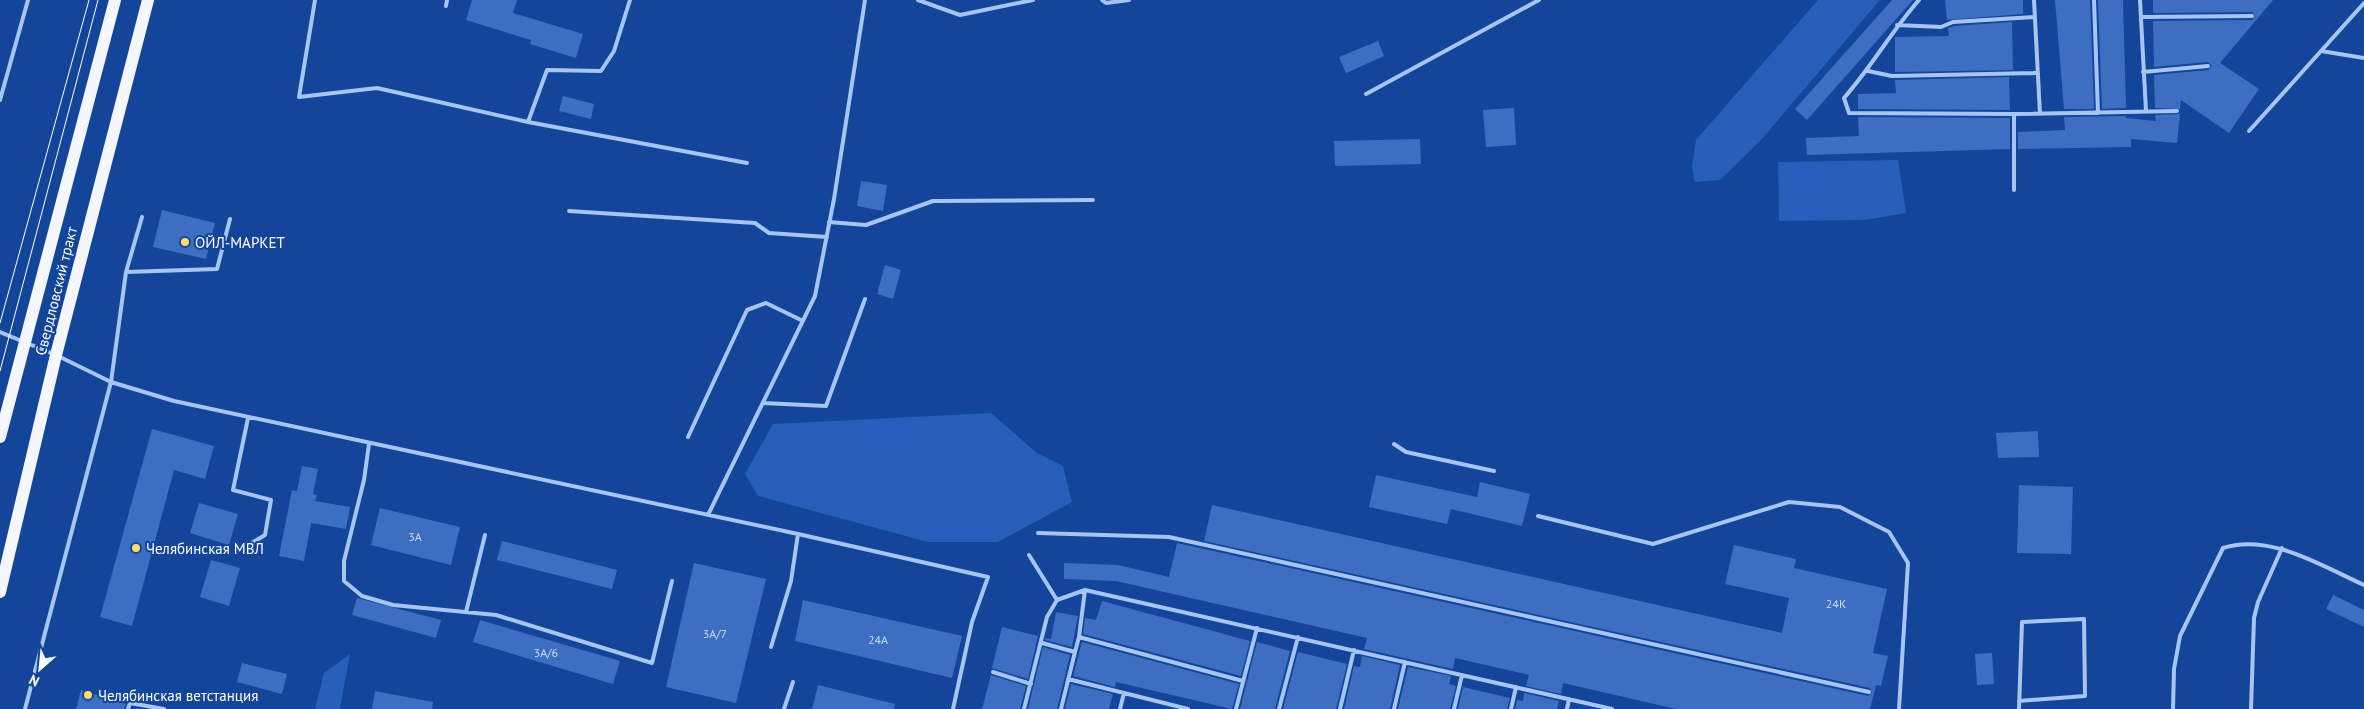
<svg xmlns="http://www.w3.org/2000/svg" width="2364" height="709" viewBox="0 0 2364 709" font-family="'PT Sans',sans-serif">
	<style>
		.green { fill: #265eb9 }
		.building { fill: #3c6fc2 }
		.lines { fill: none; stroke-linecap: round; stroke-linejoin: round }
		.lane { stroke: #a7c5f3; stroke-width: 4 }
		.primary { stroke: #f4f7ff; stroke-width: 12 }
		.tram { stroke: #fff; stroke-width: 1 }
		.poi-dot { fill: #ffde6a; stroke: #13459b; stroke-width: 2 }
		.labels { text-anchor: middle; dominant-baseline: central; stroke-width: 4; stroke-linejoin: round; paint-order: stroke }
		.number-label { font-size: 12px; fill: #cedbf0 }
		.poi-label { font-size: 15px; fill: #fff; stroke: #13459b; text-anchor: start }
		.street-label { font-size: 15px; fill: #fff; stroke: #13459b }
	</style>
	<rect width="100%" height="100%" fill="#13459b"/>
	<!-- green -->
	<path class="green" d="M1818,0H1880L1761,140L1720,180L1695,182L1692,167L1696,140Z
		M1898,160L1906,213L1865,220L1779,221L1778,162Z
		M991,413L1037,453L1063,466L1072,502L998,542H928L758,496L745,474L773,424Z
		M350,654L340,709H315L324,673Z"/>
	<!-- building -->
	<path class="building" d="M472,0H517L513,13L583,34L576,58L530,44L531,40L466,20Z
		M1892,0H1913L1807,120L1795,109Z
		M1945,0H2023V14L1947,20Z
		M2055,0H2090L2094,109H2064Z
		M2098,0H2123L2126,108L2102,109Z
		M2153,0H2273L2220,63L2259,89L2229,133L2181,100L2180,109L2155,108L2154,75L2208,70L2212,66L2208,62L2154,67L2153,21L2252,20L2255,15L2252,12L2153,13Z
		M2012,22L2013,70L1895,72V37L1949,36L1948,28L1954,26Z
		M1378,41L1384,56L1346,73L1339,57Z
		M2009,77L2010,110L1858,109V94L1896,93L1895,80Z
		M563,96L594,104L591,119L559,111Z
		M1514,108L1516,145L1486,147L1483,110Z
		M2180,114L2177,143L2131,139V147L2018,149V132L2065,130L2064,117L2126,116V118L2156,121L2155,115Z
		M1858,117L2010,118V149L1807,155L1806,138L1859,136Z
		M1420,139L1421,164L1335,166L1334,141Z
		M861,181L887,185L883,211L857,206Z
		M162,210L215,223L206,259L153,247Z
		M885,265L901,270L893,299L877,294Z
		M152,429L214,446L205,479L174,470L132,626L100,617Z
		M2038,431L2039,457L1998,458L1996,433Z
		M302,466L318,469L313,494L317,495L315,501L350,507L346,529L311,523L304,561L279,556L292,490L297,491Z
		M1376,475L1477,497L1480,482L1530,494L1522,526L1451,509L1447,524L1369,507Z
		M2019,485L2073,487L2071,554L2017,553Z
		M199,503L238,514L229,545L190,533Z
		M1212,505L1782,633L1789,598L1725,584L1734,545L1796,559L1794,568L1887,589L1873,653L1888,656L1881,686L1876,685L1870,709H1676L1563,683L1561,694L1526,686L1529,675L1455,658L1453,669L1364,649L1367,638L1116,581L1064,579V563L1118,565L1169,577L1177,543L1868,696L1872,693L1870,688L1204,541Z
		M380,508L460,527L451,565L371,545Z
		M502,541L617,570L612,589L497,560Z
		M211,560L240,568L229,606L200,597Z
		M694,563L766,579L736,703L666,687Z
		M2333,595L2364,610V627L2326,609Z
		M357,598L441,620L436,638L352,615Z
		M803,600L962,636L952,678L795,641Z
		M1102,601L1250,641L1241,676L1083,634L1085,618L1096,620Z
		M1056,612L1078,616L1072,647L1045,640L1046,638L1051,639Z
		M480,620L620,661L613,684L473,642Z
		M1002,627L1038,636L1028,679L992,668Z
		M1082,642L1239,684L1232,709L1116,682L1115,687L1073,676Z
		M1257,642L1290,651L1275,709H1240Z
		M1043,647L1070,655L1057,709H1028Z
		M1298,652L1347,664L1336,709H1283Z
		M1992,653L1994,684L1977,685L1975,654Z
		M1362,656L1400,665L1390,709H1344L1354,666L1360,667Z
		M242,663L287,674L282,694L237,682Z
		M1408,667L1451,676L1449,684L1456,686L1450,709H1398Z
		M991,675L1026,686L1020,709H982Z
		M1071,684L1113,694L1109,709H1065Z
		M818,685L895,704L894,709H812Z
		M1463,687L1510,698L1507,709H1458Z
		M81,690L126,704L124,709H76Z
		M375,691L433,702L432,709H372Z
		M1524,693L1559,701L1557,709H1515L1517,700L1523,701Z"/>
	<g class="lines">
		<!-- lane -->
		<path class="lane" d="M315,0L299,97L377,88L528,122L747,163
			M918,0L960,15L1033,0
			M1102,0L1106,3L1129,0
			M1919,0C1891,32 1872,66 1844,98L1849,113L2014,114L2177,111
			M2034,0L2040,114
			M2094,0L2098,113
			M2140,0L2146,111
			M446,6L447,0
			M2142,17L2252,16
			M1897,25L1941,27L1953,22L2034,17
			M2321,51L2364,3
			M1868,71L1892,76L2038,73
			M2143,72L2208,66
			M1366,94L1539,0
			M0,100L28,0
			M528,122L547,70L601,71L614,51L630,0
			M2249,131L2321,51L2364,58
			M2014,190V114
			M569,211L755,223L769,233L827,237
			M829,222L866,225L933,201L1093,200
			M126,272L142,217
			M0,332L56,355L111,382L174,401L798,534L988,577L972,622L953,709
			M763,403L826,406L865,299
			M688,437L747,310L766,303L803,321
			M369,444L364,480L344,561V581L362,596L393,605L496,615L652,663L672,581
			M1394,444L1406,452L1494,471
			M708,515L815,296L834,199L865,0
			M1538,516L1653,544L1789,502L1840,507L1889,532L1908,563L1899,709
			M1038,533L1169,537L1869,692
			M235,553L265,535L271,500L233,490L248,418
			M1029,555L1057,600
			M466,612L485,535
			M1079,637L1085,590
			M1042,643L1075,652L1079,637L1243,681
			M771,647L791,581L798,534
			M993,672L1031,684
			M1068,679L1188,709
			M25,709L111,382L126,272L217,269L230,219
			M128,709L130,703L164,709
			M784,709L793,682
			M1024,709L1047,617L1057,600L1085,590L1612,709
			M1061,709L1075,652
			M1120,709L1124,693
			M1236,709L1257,628
			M1279,709L1298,637
			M1340,709L1354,650
			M1394,709L1405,662
			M1454,709L1462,675
			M1511,709L1516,687
			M1567,709L1569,699
			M2019,709L2022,622L2084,619L2085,696L2019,701
			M2173,709L2174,669L2180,636L2223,548C2270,533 2322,566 2364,585
			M2251,709L2254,618L2258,602L2282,548"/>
		<!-- primary -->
		<path class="primary" d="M0,437L115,0
			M0,592L56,355L148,0"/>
		<!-- tram -->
		<path class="tram" d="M0,323L89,0
			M0,371L98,0"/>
	</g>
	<!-- markers -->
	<g class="poi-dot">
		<circle cx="185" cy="242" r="5"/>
		<circle cx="136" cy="548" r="5"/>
		<circle cx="88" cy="695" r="5"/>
	</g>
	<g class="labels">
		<!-- number labels -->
		<g class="number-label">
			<text x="415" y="536">3А</text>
			<text x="1836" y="603">24К</text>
			<text x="715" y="633">3А/7</text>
			<text x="878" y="639">24А</text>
			<text x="546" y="652">3А/6</text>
		</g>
		<!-- poi labels -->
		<g class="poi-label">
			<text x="195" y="242">ОЙЛ-МАРКЕТ</text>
			<text x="146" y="548">Челябинская МВЛ</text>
			<text x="98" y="695">Челябинская ветстанция</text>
		</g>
		<!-- street labels -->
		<g class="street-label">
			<text transform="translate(56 291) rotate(-76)">Свердловский тракт</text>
		</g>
	</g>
	<!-- north arrow -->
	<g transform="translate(40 669) rotate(207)" stroke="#13459b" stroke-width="4" paint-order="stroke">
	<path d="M0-4L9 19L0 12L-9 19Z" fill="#ffffff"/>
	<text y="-8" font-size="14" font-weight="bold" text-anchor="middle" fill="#ffffff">N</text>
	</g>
</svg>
